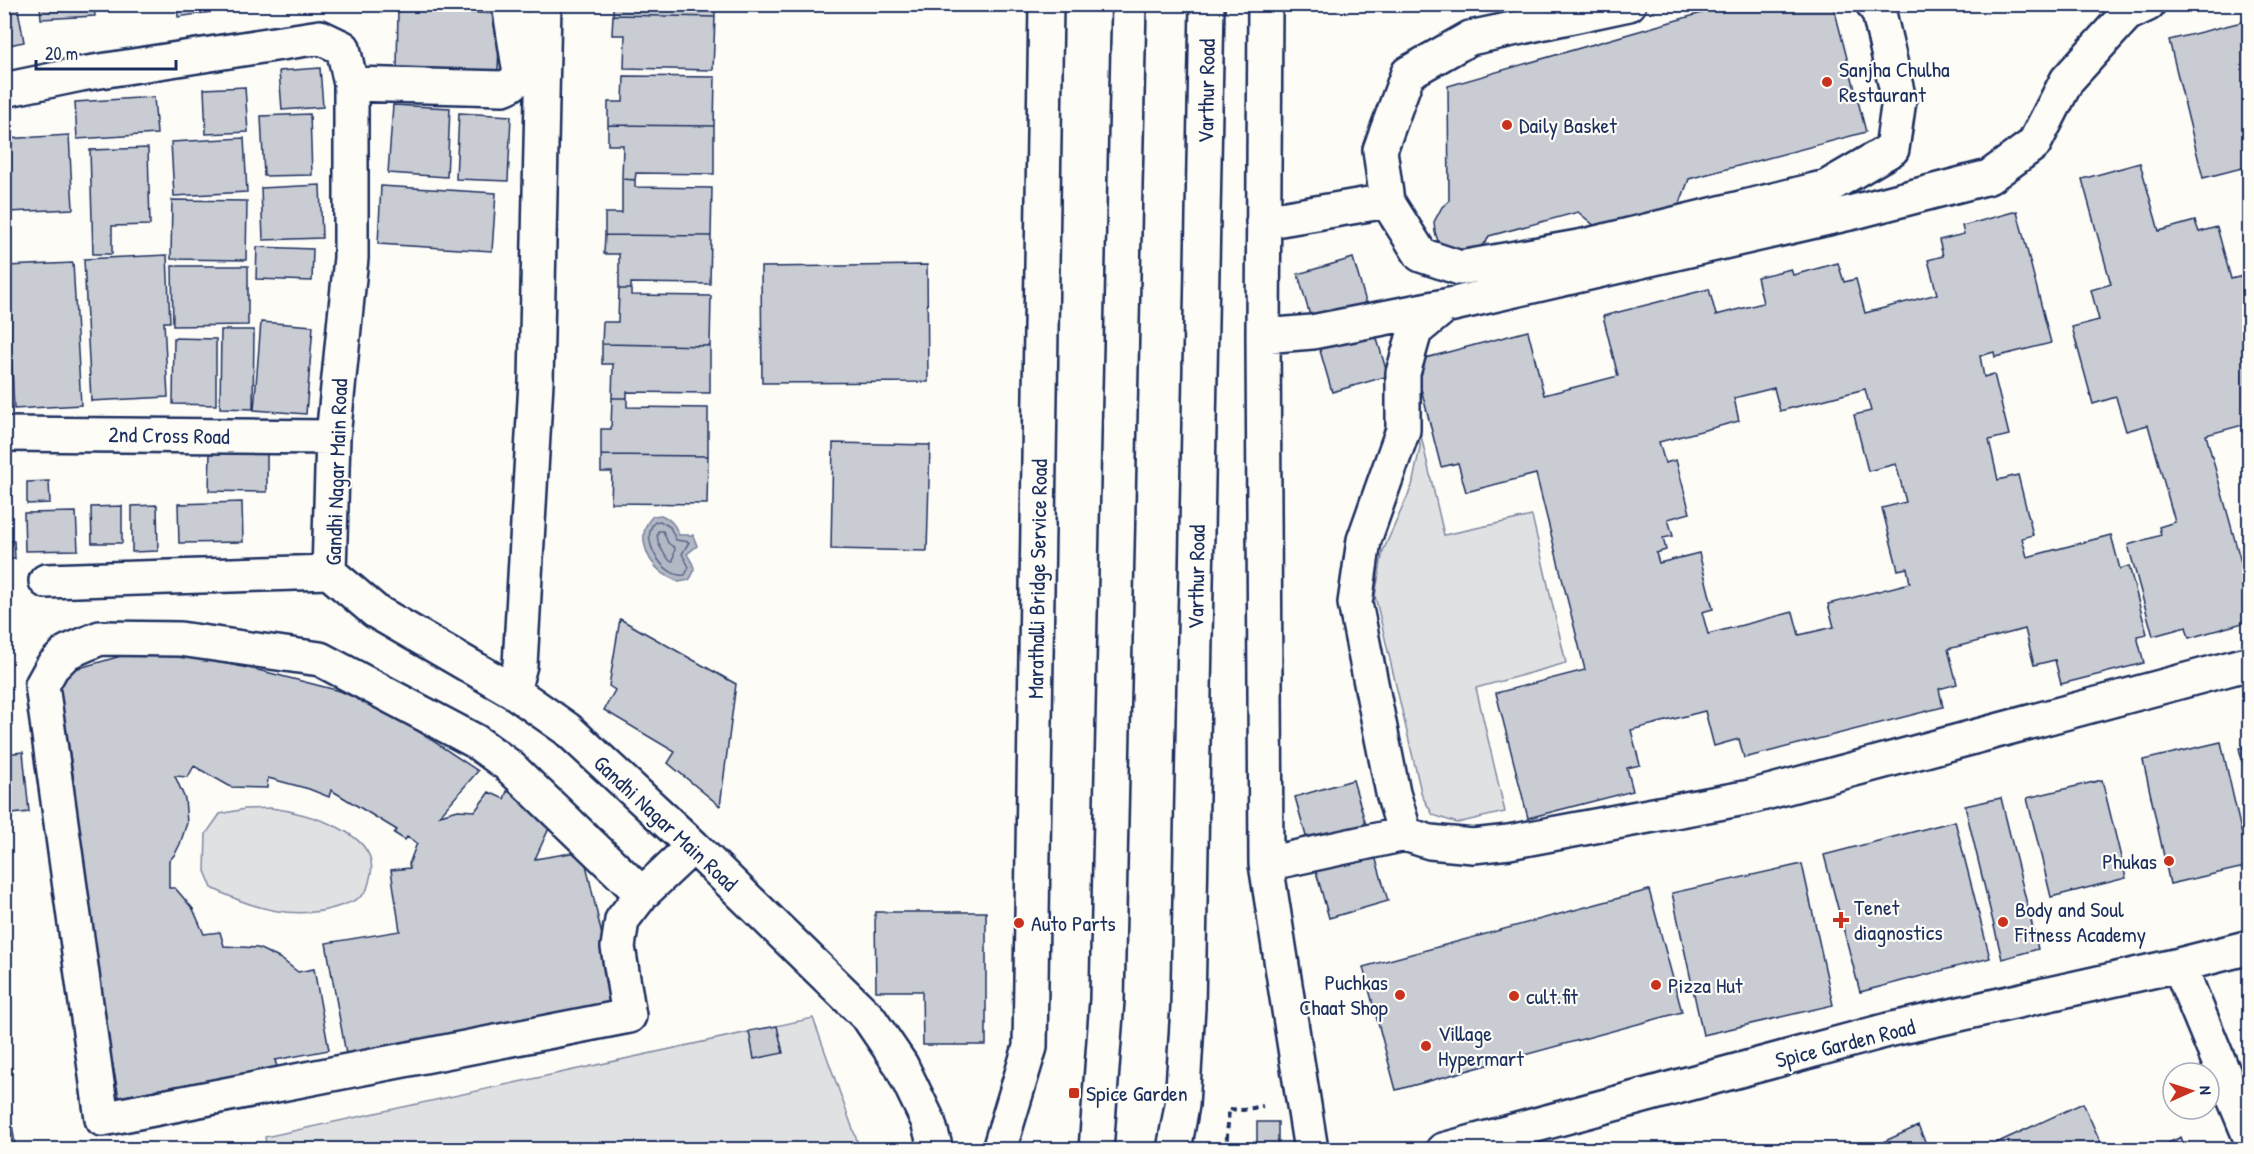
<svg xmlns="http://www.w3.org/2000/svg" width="2254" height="1154" viewBox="0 0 2254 1154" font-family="'Patrick Hand',sans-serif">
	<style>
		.green { fill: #e0e1e3; stroke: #7e88a0; stroke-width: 1.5 }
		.water { fill: #b3b8c5; stroke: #76819c; stroke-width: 1.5 }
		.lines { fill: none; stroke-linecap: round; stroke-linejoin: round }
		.shore { stroke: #586687; stroke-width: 1.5 }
		.building { fill: #c9ccd3; stroke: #1b2f5e; stroke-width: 1.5; fill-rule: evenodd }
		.minor-casing { stroke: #1b2f5e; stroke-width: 38 }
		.major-casing { stroke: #1b2f5e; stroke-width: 38 }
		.path { stroke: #1b2f5e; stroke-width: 4; stroke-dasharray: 6 4.5; stroke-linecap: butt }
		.minor { stroke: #fdfcf7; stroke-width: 33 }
		.major { stroke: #fdfcf7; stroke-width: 33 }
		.poi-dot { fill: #c8321e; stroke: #fdfcf7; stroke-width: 2 }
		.labels { text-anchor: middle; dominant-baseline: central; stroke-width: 4.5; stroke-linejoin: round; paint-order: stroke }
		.poi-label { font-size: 22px; fill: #1b2f5e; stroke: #fdfcf7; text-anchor: start }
		.street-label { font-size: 22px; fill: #1b2f5e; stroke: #fdfcf7 }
	</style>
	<rect width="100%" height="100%" fill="#fdfcf7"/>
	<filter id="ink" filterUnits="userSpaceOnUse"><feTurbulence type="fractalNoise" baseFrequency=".0167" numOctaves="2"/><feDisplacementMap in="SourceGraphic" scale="12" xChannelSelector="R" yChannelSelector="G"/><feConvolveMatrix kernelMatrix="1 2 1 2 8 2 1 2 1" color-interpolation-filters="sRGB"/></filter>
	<g filter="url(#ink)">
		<!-- green -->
		<path class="green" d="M1418,423L1444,535L1532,516L1566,663L1476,688L1505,812L1457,823L1433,815L1422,796L1375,596L1383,551L1412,486L1420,447Z
			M271,808C303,812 384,832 370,878C369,882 368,888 366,891C362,898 350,903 343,905C298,922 253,909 212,888L205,871L206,834L220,814L245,809Z
			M813,1018L860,1149L267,1150L265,1137Z"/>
		<!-- water -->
		<path class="water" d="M661,515C672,520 675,525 679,535H693L697,546L687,554C693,565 698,568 689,580L679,582C673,579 666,576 661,572C645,558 636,532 653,516Z"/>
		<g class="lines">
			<!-- shore -->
			<path class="shore" d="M660,521L670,527L676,540L689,542L682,554L689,567L685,575C664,579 638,538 655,522Z
				M658,531H663L668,543L675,548L673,561H670C663,552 655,543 658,531Z"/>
		</g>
		<!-- building -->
		<path class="building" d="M4,4H17L24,42L4,46Z
			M40,4H94L95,16L41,19Z
			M177,4H257V5L178,17Z
			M403,4H466L465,10Z
			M613,4H715V17L613,15Z
			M1733,4H1833L1866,132L1689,179L1680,203L1666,220L1613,233L1595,226L1578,212L1489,236L1486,242L1470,254L1443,247L1438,241L1435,232L1434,222L1442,207L1449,201L1448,86Z
			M398,9L500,14L498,71L397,67Z
			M613,15L715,17L713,70L624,68L625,35H612Z
			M2250,20V166L2203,178L2169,40Z
			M320,68L323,107L282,110L279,71Z
			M624,76L715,77L714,126L608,125V102H623Z
			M245,87L248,132L206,134L204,89Z
			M154,97L157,134L77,139L75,102Z
			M393,105L450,108L447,177L388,173Z
			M459,113L511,116L508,181L456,179Z
			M310,114L312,175L264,176L261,116Z
			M608,125L714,126V174L636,173L635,180L622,179L623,145H608Z
			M69,135L73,209L8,212L4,139Z
			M244,138L247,192L174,196L171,142Z
			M148,148L150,225L112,226V254H93L90,150Z
			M2140,163L2159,231L2195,221L2199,232L2217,227L2231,279L2250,274V423L2206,435L2250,595V621L2189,638L2186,627L2153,636L2128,545L2161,535L2159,527L2175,522L2148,425L2126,431L2116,397L2093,404L2072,327L2099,320L2091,290L2111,284L2082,179Z
			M622,179L635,180V187L712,188L711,236L605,235V213H622Z
			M320,185L322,238L263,240L261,188Z
			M381,186L496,193L492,251L378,244Z
			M172,200L247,201L246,260L171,259Z
			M2017,211L2051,343L1995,357L1994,352L1980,356L1984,377L1994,374L2009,435L1989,440L1998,480L2018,475L2033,535L2022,538L2027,557L2111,535L2120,569L2129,566L2147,634L2137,636L2144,663L2061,684L2055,660L2034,665L2025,629L1948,649L1957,684L1939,689L1943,707L1744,758L1739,739L1714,746L1705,711L1631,730L1640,765L1627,768L1633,791L1528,818L1496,693L1585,670L1536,474L1466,492L1458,463L1441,467L1414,361L1528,331L1544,395L1618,376L1603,316L1709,289L1716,315L1763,303L1757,277L1791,269L1793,275L1838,263L1844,282L1856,279L1865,313L1937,294L1928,260L1943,256L1939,240L1964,234L1962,226ZM1774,388L1780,411L1865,389L1871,411L1854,415L1868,471L1896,464L1906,502L1882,508L1898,570L1907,568L1910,583L1828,604L1834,627L1799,635L1793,612L1708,634L1702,612L1713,609L1699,553L1659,563L1656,553L1666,550L1663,538L1673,536L1668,519L1690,513L1676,460L1665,463L1659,442L1739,421L1734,398Z
			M605,235L711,236L710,284L631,283V289H619V254H604Z
			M257,247L313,249L312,281L256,279Z
			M167,255L170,322H164L168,397L91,401L84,259Z
			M1353,258L1388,376L1332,392L1298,274Z
			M73,263L81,405L14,409L7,266Z
			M927,265L928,382L762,383L761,267Z
			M172,266H248V325L173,326Z
			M619,289H631V295L711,296L710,346L602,344L603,322H618Z
			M261,322L313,326L306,414L254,410Z
			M221,330H254L253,409L220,408Z
			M174,338L216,339V405L173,404Z
			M602,344L710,346V393L627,392V398H612L613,364H602Z
			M612,398H627V407L708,408V456L601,455V429H611Z
			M833,443L930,445L927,551L831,549Z
			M210,452L267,453V492L209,491Z
			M601,455L708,456L707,504L611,503L612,472H601Z
			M49,481L50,503L27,504V482Z
			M242,502L243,542L179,543L178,504Z
			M157,505L158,551L132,552V506Z
			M122,506V543H92L91,507Z
			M76,512L78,550L25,551L24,513Z
			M4,541H14L15,559H4Z
			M620,619L736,684L720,806L668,763L675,752L604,710L615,690L609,686Z
			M135,652L194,657L262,671L340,691L394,715L478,771L440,815L458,810L475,811L489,792L504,799L507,791L555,815L535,859L583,851L617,1002L346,1054L326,943L400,931L391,870L410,868L409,864L417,843L407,837L405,840L394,833L397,830L331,790L329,797L309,789L268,778L267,788L231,787L194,766L188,777L175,776L185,799L187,823L180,844L175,854L169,861V888H175L193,909L204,934L220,932L224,946L258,948L281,959L298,972L314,969L329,1050L275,1060L277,1067L119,1097L112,1061L102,1063L65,783L74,782L58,674Z
			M2221,742L2249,866L2170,884L2143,760Z
			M2250,746V794L2239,748Z
			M23,752L29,812L4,815V754Z
			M1353,780L1388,901L1329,918L1295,797Z
			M2102,780L2126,878L2051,897L2027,798Z
			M2001,798L2038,949L2002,959L1965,806Z
			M1955,821L1990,958L1860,992L1824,855Z
			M1802,864L1833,1005L1703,1035L1672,893Z
			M1649,890L1682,1012L1396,1090L1363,967Z
			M875,912H986V1045H923L922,991H876Z
			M777,1026L783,1053L754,1059L749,1031Z
			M4,1075L16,1150H4Z
			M2083,1103L2104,1150H1981Z
			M1257,1122H1278V1150H1257Z
			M1918,1126L1929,1150H1873L1872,1147Z
			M2181,1137L2186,1150H2153Z"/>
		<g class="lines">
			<!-- minor casing -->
			<g class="minor-casing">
				<path id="minor" d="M1265,4L1263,336L1266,864L1311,1150
					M1629,4L1470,38L1408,73L1380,150L1387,201L1421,255L1460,268L1584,246L1827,187L1892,149L1899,100L1879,13L1873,4
					M351,84L503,88C512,85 515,82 520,74L509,4
					M4,90L81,74L320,37L343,48L351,84V258L333,437L329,572L375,611L513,691L567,729L693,846L869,1018L901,1065L928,1121L936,1150
					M1263,222L1387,201
					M1263,336L1312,332L1445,306L1850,213L1989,177L2034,144L2067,80L2127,14L2148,4
					M4,434L333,437
					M46,581L329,572
					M513,691L520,665L536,382L544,4
					M1405,834L1393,793L1355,603L1364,540L1403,430V373L1415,331L1445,306
					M1266,864L1405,834L1430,842L1473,846L1509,842L1750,797L2250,663
					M642,894L622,920L618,947L629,1016L102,1119L42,685L52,667L67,652L100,638L180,639L320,659L475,741L508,765L642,894L693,846
					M2179,965L2250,1137
					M999,1150L1030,1047L1046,4
					M1443,1150L1888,1030L2179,965L2250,947"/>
			</g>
			<!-- major casing -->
			<g class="major-casing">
				<path id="major" d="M1096,1150L1107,1000L1129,4
					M1174,1150L1182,1105L1188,1007L1207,4"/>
			</g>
			<!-- path -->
			<path class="path" d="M1226,1150L1229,1109L1243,1110L1263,1106"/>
			<!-- minor -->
			<use href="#minor" class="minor"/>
			<!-- major -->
			<use href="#major" class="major"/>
		</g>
	</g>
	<!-- markers -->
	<g class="poi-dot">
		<circle cx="1827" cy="82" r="6"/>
		<circle cx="1507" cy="125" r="6"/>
		<circle cx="2169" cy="861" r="6"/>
		<path d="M1838 911h6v6h6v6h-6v6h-6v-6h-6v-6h6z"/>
		<circle cx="2003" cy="922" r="6"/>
		<circle cx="1019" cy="923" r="6"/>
		<circle cx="1656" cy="985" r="6"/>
		<circle cx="1400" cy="995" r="6"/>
		<circle cx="1514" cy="996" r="6"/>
		<circle cx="1426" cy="1046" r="6"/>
		<rect x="1068" y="1087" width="12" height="12" rx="3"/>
	</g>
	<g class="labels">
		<!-- poi labels -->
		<g class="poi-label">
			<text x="1839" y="69">Sanjha Chulha<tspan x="1839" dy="25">Restaurant</tspan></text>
			<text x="1519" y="125">Daily Basket</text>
			<text x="2157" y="861" text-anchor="end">Phukas</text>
			<text x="1854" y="907">Tenet<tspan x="1854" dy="25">diagnostics</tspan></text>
			<text x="2015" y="909">Body and Soul<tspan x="2015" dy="25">Fitness Academy</tspan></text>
			<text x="1031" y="923">Auto Parts</text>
			<text x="1388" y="982" text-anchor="end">Puchkas<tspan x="1388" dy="25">Chaat Shop</tspan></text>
			<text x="1668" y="985">Pizza Hut</text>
			<text x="1526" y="996">cult.fit</text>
			<text x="1438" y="1033">Village<tspan x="1438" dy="25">Hypermart</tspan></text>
			<text x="1086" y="1093">Spice Garden</text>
		</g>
		<!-- street labels -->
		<g class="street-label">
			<text transform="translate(1206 91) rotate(-89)">Varthur Road</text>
			<text transform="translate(169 435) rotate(1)">2nd Cross Road</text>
			<text transform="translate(336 472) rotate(-88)">Gandhi Nagar Main Road</text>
			<text transform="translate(1196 577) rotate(-89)">Varthur Road</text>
			<text transform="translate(1037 579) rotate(-89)">Marathalli Bridge Service Road</text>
			<text transform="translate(666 823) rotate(43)">Gandhi Nagar Main Road</text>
			<text transform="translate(1845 1043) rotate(-14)">Spice Garden Road</text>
		</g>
	</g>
	<!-- margin -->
	<rect width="2254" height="1154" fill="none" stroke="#fdfcf7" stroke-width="24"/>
	<rect x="12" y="12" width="2230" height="1130" fill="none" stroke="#1b2f5e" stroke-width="2" filter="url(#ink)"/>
	<!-- north arrow -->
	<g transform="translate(2191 1091) rotate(87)"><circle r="28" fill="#fdfcf7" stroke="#a3aaba" stroke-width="1.5"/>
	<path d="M0-4.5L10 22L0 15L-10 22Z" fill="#c8321e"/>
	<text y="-9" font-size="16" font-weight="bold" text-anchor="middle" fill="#1b2f5e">N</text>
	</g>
	<!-- scale -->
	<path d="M36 60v9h140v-9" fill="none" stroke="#1b2f5e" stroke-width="3"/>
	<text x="45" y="60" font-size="18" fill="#1b2f5e" stroke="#fdfcf7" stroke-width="4.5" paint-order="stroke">20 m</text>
</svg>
